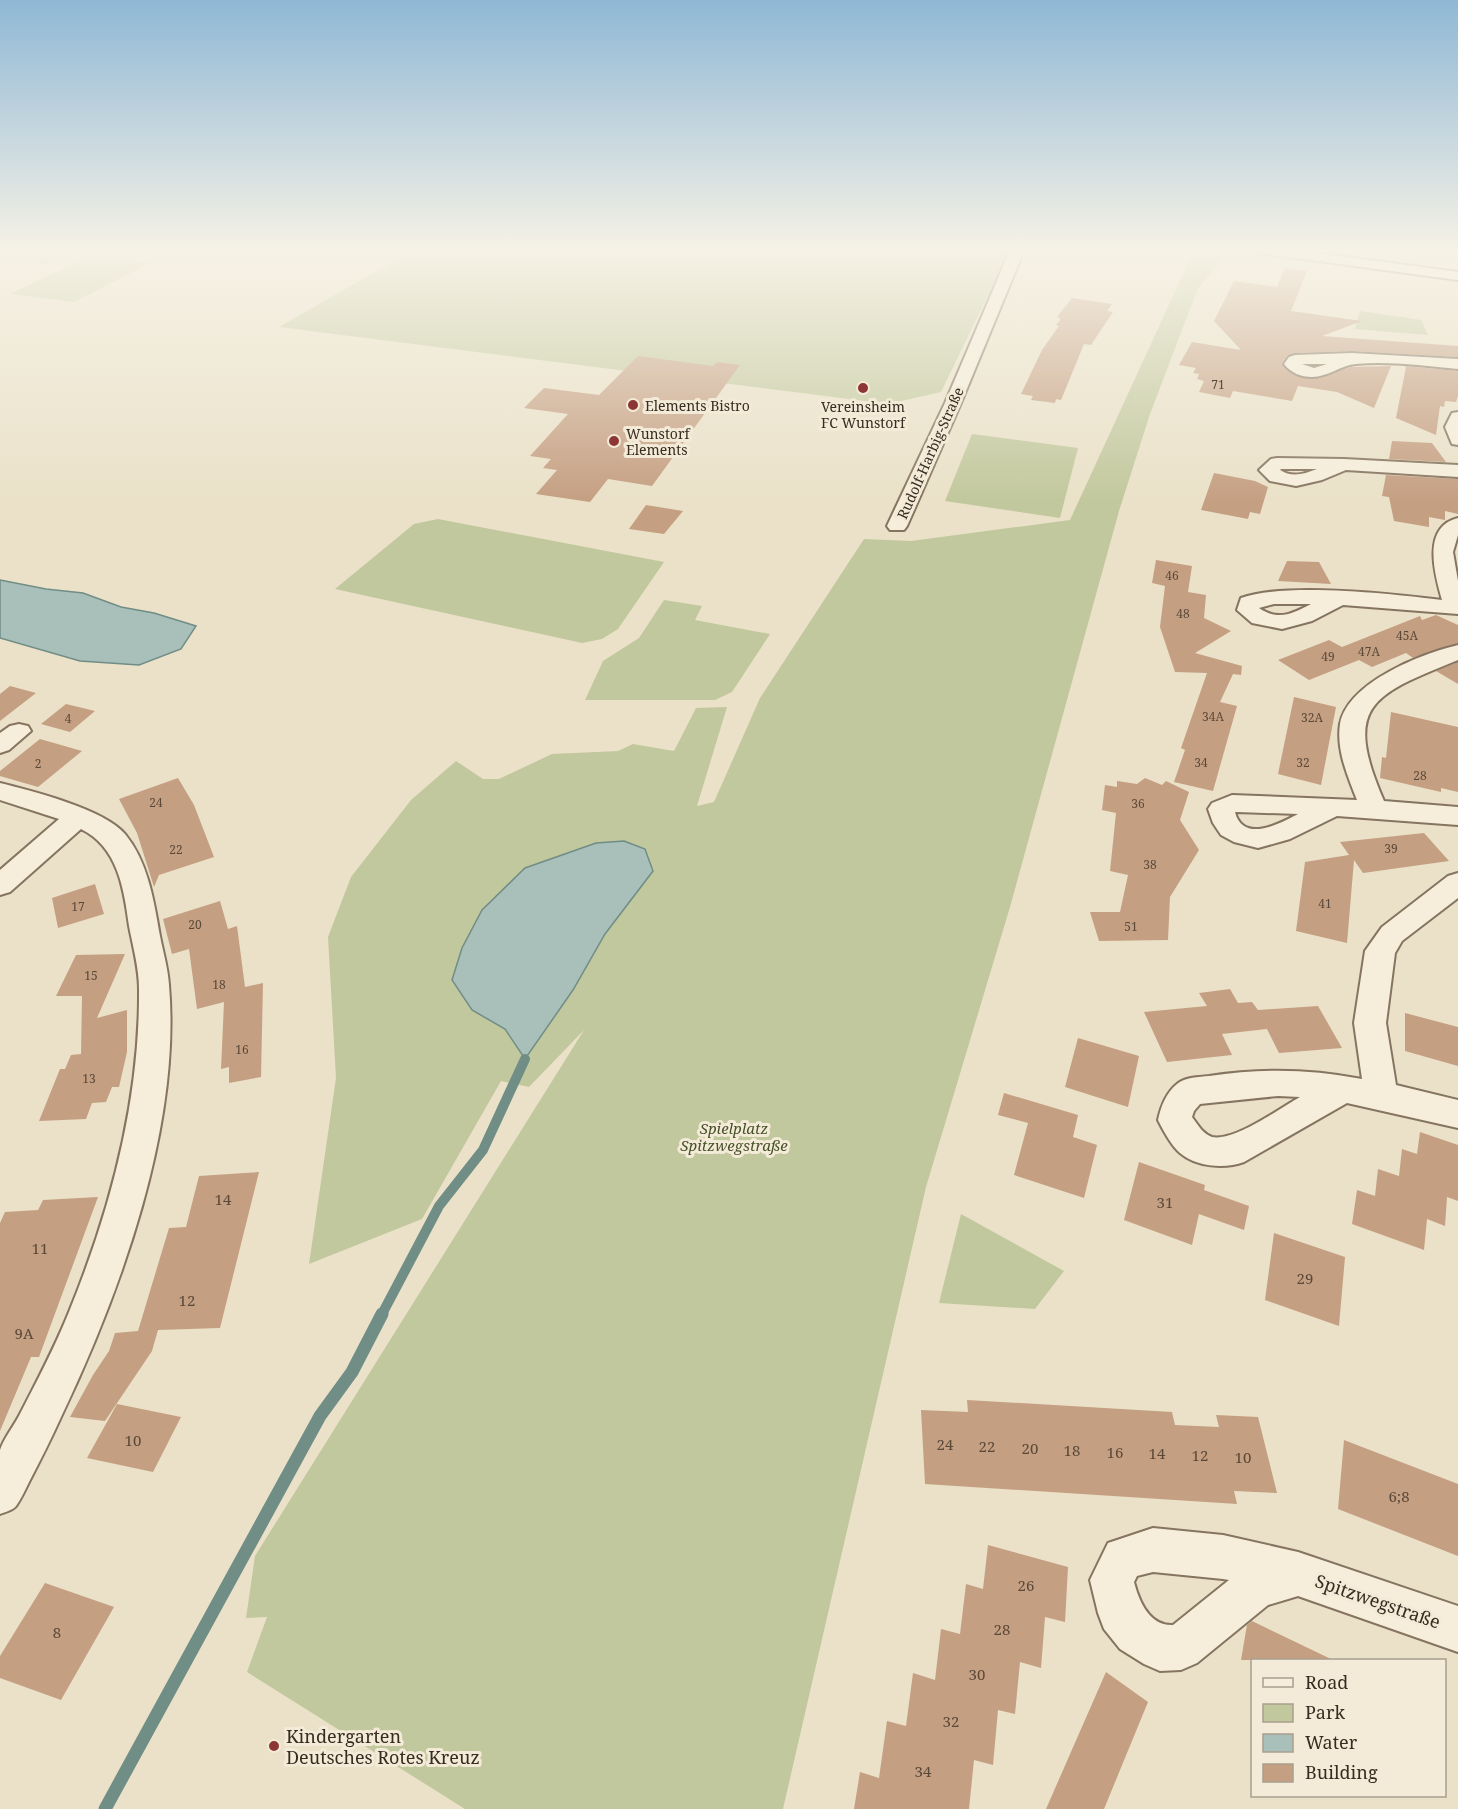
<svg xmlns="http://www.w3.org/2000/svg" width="1458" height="1809" viewBox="0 0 1458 1809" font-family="'Noto Serif',serif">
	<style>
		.green { fill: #c2c89d }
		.water { fill: #a9bfb9; stroke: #708d86; stroke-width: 1.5 }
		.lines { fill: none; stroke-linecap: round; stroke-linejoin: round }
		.stream-far1 { stroke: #708d86; stroke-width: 10 }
		.stream { stroke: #708d86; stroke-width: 13 }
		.building { fill: #c59f82 }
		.minor-casing { stroke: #85745f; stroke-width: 4 }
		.minor { fill: #f6eedb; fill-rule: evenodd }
		.poi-dot { fill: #8e3635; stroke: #f3ebd7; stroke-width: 2 }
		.labels { text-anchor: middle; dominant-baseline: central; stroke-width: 6; stroke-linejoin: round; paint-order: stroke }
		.number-label { font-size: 12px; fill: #5a4939 }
		.far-poi-label { font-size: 14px; fill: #372c21; stroke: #f3ebd7; text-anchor: start }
		.far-street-label { font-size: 14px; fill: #372c21; stroke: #f3ebd7 }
		.park-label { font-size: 15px; font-style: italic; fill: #46512a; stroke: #f3ebd7 }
		.near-number-label { font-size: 15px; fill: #5a4939 }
		.near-street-label { font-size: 18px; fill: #372c21; stroke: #f3ebd7 }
		.near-poi-label { font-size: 18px; fill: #372c21; stroke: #f3ebd7; text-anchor: start }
	</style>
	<rect width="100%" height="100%" fill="#eae1c8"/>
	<!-- green -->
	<path class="green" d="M8,248H87L47,265L0,258V251Z
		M417,248H1011L941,392L888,404L279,327Z
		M1195,248L1232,250L1198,288L1150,414L1119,511L1010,907L926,1187L783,1809H465L247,1672L267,1617L246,1618L255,1556L584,1030L529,1087L501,1081L422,1219L309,1264L336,1078L328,937L351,877L411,800L456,761L483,779H499L552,754L618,751L633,744L674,751L696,708L727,707L697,806L714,802L760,698L864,539L911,541L1070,520Z
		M90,256L150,263L74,302L10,294Z
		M1360,311L1421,320L1428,335L1355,329Z
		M972,434L1078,448L1060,518L945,501Z
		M438,519L664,562L618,629L602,639L582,643L335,589L414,524Z
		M664,600L702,606L695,620L770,634L732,692L715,700H585L603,661L639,638Z
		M961,1214L1064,1271L1035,1309L939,1303Z"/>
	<!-- water -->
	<path class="water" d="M0,580L46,589L83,593L121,607L154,613L196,626L181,649L139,665L80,661L0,638Z
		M624,841L645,849L653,871L605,934L573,990L525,1059L505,1029L472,1010L452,980L462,948L482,910L525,868L596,843Z"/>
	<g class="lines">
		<!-- stream-far1 -->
		<path class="stream-far1" d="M381,1316L439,1206L483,1150L525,1059"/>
		<!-- stream -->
		<path class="stream" d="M105,1809L320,1416L352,1372L382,1314"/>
	</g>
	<!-- building -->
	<path class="building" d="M1285,268L1307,271L1291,311L1362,321L1322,336L1458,346V357L1352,351L1294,353L1287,356L1282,363L1292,374L1312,379L1351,367L1391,366L1374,408L1337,392L1298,386L1292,401L1233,391L1230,398L1199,392L1204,381L1197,379L1199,374L1193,373L1196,368L1179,365L1192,342L1241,350L1214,321L1234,281L1277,287Z
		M1072,298L1112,304L1107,311L1113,312L1091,345L1084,344L1061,400L1056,399L1055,403L1031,400L1033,396L1021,394L1042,350L1059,326L1056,325L1060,320V318L1057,317Z
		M638,356L713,366L717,362L740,365L652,486L608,479L590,502L536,494L557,470L543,468L551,459L530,456L568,414L524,408L544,388L599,395Z
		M1404,366L1458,371V396L1456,402L1445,401L1444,407L1440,406L1436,435L1396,418L1406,367Z
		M1392,441L1432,443L1446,462L1389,459Z
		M1214,473L1255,481L1268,487L1260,514L1250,512L1248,519L1201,510Z
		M1386,475L1458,479V514L1445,511V520L1429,517V527L1394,521L1389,497L1382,496Z
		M646,505L683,511L664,534L629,529Z
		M1156,560L1192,566L1188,592L1206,595L1204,618L1231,631L1195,653L1242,666L1241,675L1233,674L1220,702L1237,706L1213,791L1174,782L1185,750L1181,748L1207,673L1175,672L1160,627L1165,586L1152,583Z
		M1287,561L1319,562L1331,584L1278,581Z
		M1436,615L1458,625V643L1413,658L1406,653L1372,667L1359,660L1309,680L1278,660L1329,640L1342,647L1420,616L1422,620Z
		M1458,662V684L1436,671Z
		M10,686L36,693L0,721V694Z
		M1294,697L1336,707L1321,785L1278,774Z
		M66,704L95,711L70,732L41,724Z
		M1391,712L1458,727V792L1441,788V792L1380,778L1382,757L1386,758Z
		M40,739L82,751L38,787L0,776V771Z
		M178,778L194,805L214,857L159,875L154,887L137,833L119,799Z
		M1145,778L1162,785L1166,781L1189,792L1180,820L1199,850L1170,897L1168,940L1099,941L1090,912H1120L1128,875L1110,871L1116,813L1102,810L1105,785L1117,787V781L1137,784Z
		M1424,833L1449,861L1363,873L1354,860L1347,943L1296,931L1305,862L1349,855L1340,842Z
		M95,884L104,914L58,928L52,898Z
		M220,901L228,929L237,926L245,987L263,983L261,1077L229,1083V1067L221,1069L224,1002L197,1009L189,949L172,954L163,919Z
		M125,954L97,1018L127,1010V1052L119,1087H112L106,1102L92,1103L86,1119L39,1121L60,1069H65L71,1055L81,1054L82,996H56L76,955Z
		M1230,989L1238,1003L1252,1002L1258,1010L1318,1006L1342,1048L1279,1053L1267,1029L1222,1034L1232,1055L1167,1062L1144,1012L1207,1006L1199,993Z
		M1405,1013L1458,1027V1066L1405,1051Z
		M1078,1038L1139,1056L1128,1107L1065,1087Z
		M1004,1093L1078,1115L1073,1137L1097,1145L1084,1198L1014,1175L1028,1123L998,1115Z
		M1420,1132L1458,1145V1201L1447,1197L1445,1226L1427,1219L1424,1250L1352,1224L1357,1190L1375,1196L1378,1169L1399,1176L1402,1149L1417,1154Z
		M1139,1162L1205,1185L1204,1190L1249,1206L1244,1230L1199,1214L1192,1245L1124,1220Z
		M259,1172L220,1328L158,1330L152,1351L105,1421L70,1417L93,1375L109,1351L115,1333L149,1330L138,1331L169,1228L186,1227L199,1176Z
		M98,1197L39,1357H31L0,1431V1223L5,1212L38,1210L43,1200Z
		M1274,1233L1345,1257L1339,1326L1265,1300Z
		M967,1400L1172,1412L1175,1425L1219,1427L1216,1415L1258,1417L1277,1493L1234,1491L1237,1504L925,1484L921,1410L968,1412Z
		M117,1404L181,1417L153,1472L87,1458Z
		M1344,1440L1458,1484V1556L1338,1509Z
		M988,1545L1068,1567L1065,1622L1045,1617L1041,1668L1020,1662L1015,1714L998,1710L993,1765L974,1760L969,1809H854L860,1772L879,1778L887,1721L906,1726L913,1673L935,1680L941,1629L960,1634L966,1584L983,1589Z
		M45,1583L114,1607L61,1700L0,1678V1656Z
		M1252,1621L1333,1660H1241L1247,1625Z
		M1106,1672L1148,1702L1104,1809H1046Z"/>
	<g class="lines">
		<!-- minor casing -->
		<g class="minor-casing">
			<path id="minor" d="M1011,248H1025L961,403L907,526L904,530H890L887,526L945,403Z
				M1245,248H1280L1458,272V280L1252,252Z
				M1352,353L1458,359V369C1424,366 1390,361 1356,364C1341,365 1328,377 1312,377C1301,377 1291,373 1284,364L1289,357L1295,355ZM1302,364H1327L1314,368Z
				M1458,412V445L1452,444L1445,427L1452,413Z
				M1277,458L1344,459L1458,465V477L1346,470L1322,480L1296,486L1270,481L1259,470L1271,459ZM1281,469H1317C1304,474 1292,478 1280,470Z
				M1458,518V535L1453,552L1458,581V614L1343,605L1312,621L1282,629L1252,623L1237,610L1241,598C1285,582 1394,594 1442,600C1435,575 1421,527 1458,518ZM1274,604H1311C1292,614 1278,621 1259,608Z
				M1458,645V660C1372,695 1342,705 1384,801L1458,807V825L1337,816L1290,839L1258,848L1234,842L1221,835L1213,823L1208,809L1212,803L1232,795L1357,800C1348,777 1336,750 1340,724C1348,682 1421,654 1458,645ZM1235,812H1237L1298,814C1281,823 1243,844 1235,812Z
				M19,724L28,726L31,731L9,750L0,753V733L10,726Z
				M0,783C32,791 104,809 125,834C148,862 154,901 160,936C163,952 168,968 169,985C181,1126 121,1291 61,1417C51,1439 40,1461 29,1482C25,1490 21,1499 16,1506C13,1510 5,1512 0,1514C0,1499 0,1463 0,1450C4,1438 14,1426 20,1414C37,1381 55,1347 69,1312C111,1209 140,1100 139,989C139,968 133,947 129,926C124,889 118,847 81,829L10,892L0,895V870L59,819L0,800Z
				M1458,873V898L1402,941L1395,953L1386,1023L1396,1085L1458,1100V1128L1347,1103L1244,1162C1225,1169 1196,1167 1180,1153C1171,1145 1163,1130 1158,1120C1161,1106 1166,1093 1177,1084C1185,1077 1199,1077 1209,1076C1261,1068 1311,1069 1362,1079L1354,1023L1365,951L1382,927L1448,876ZM1278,1096L1300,1097C1280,1108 1234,1142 1212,1137C1203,1134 1198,1125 1192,1117L1194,1111L1200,1104Z
				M1153,1528L1223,1535L1298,1552L1458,1606V1652L1298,1596L1268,1605L1197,1663L1181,1670L1160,1671L1144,1664L1120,1649L1104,1629L1098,1613L1090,1580L1108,1543ZM1153,1572L1223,1579L1229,1580L1173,1625C1149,1626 1139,1601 1134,1582L1137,1576Z"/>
		</g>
		<!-- minor -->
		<use href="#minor" class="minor"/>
	</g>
	<!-- sky -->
	<linearGradient id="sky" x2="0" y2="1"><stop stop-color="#8fb8d5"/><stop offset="0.5" stop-color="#f6f2e6"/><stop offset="1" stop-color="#f6f2e6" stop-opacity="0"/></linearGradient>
	<rect width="1458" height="501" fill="url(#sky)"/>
	<!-- markers -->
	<g class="poi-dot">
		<circle cx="863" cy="388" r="6"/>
		<circle cx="633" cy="405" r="6"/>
		<circle cx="614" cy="441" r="6"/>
		<circle cx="274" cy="1746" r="6"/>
	</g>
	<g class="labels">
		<!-- number labels -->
		<g class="number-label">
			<text x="1218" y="384">71</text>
			<text x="1172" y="575">46</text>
			<text x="1183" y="613">48</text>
			<text x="1407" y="635">45A</text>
			<text x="1369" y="651">47A</text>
			<text x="1328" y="656">49</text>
			<text x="1213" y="716">34A</text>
			<text x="1312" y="717">32A</text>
			<text x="68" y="718">4</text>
			<text x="1201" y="762">34</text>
			<text x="1303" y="762">32</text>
			<text x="38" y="763">2</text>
			<text x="1420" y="775">28</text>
			<text x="156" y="802">24</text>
			<text x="1138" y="803">36</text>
			<text x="1391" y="848">39</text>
			<text x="176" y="849">22</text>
			<text x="1150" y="864">38</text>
			<text x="1325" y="903">41</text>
			<text x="78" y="906">17</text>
			<text x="195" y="924">20</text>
			<text x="1131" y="926">51</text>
			<text x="91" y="975">15</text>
			<text x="219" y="984">18</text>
			<text x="242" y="1049">16</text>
			<text x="89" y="1078">13</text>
		</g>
		<!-- far-poi labels -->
		<g class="far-poi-label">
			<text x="645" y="405">Elements Bistro</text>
			<text x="863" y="406" text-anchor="middle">Vereinsheim<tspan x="863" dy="16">FC Wunstorf</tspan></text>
			<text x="626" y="433">Wunstorf<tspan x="626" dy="16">Elements</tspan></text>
		</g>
		<!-- far-street labels -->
		<g class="far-street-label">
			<text transform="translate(930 453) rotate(-66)">Rudolf-Harbig-Straße</text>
		</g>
		<!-- park labels -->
		<g class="park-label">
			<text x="734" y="1128">Spielplatz<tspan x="734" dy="17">Spitzwegstraße</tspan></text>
		</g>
		<!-- near-number labels -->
		<g class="near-number-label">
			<text x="223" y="1199">14</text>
			<text x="1165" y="1202">31</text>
			<text x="40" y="1248">11</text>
			<text x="1305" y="1278">29</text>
			<text x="187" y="1300">12</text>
			<text x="24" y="1333">9A</text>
			<text x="133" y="1440">10</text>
			<text x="945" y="1444">24</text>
			<text x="987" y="1446">22</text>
			<text x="1030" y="1448">20</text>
			<text x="1072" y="1450">18</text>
			<text x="1115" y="1452">16</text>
			<text x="1157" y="1453">14</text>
			<text x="1200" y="1455">12</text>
			<text x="1243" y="1457">10</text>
			<text x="1399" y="1496">6;8</text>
			<text x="1026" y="1585">26</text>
			<text x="1002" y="1629">28</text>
			<text x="57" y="1632">8</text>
			<text x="977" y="1674">30</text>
			<text x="951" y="1721">32</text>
			<text x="923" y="1771">34</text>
		</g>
		<!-- near-street labels -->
		<g class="near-street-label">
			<text transform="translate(1378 1601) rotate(19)">Spitzwegstraße</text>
		</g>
		<!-- near-poi labels -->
		<g class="near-poi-label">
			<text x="286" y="1736">Kindergarten<tspan x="286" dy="21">Deutsches Rotes Kreuz</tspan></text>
		</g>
	</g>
	<!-- legend -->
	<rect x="1251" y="1659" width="195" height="138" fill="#f3ebd7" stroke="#a89f8e" stroke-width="1.5"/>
	<rect x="1263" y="1678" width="30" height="9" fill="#f6eedb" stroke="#a89f8e" stroke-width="1.5"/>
	<text x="1305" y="1689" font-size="18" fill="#372c21">Road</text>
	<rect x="1263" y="1704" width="30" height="18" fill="#c2c89d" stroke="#a89f8e" stroke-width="1.5"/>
	<text x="1305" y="1719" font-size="18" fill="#372c21">Park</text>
	<rect x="1263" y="1734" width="30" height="18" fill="#a9bfb9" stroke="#a89f8e" stroke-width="1.5"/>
	<text x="1305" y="1749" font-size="18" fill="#372c21">Water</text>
	<rect x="1263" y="1764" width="30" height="18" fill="#c59f82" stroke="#a89f8e" stroke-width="1.5"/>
	<text x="1305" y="1779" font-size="18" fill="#372c21">Building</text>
</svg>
